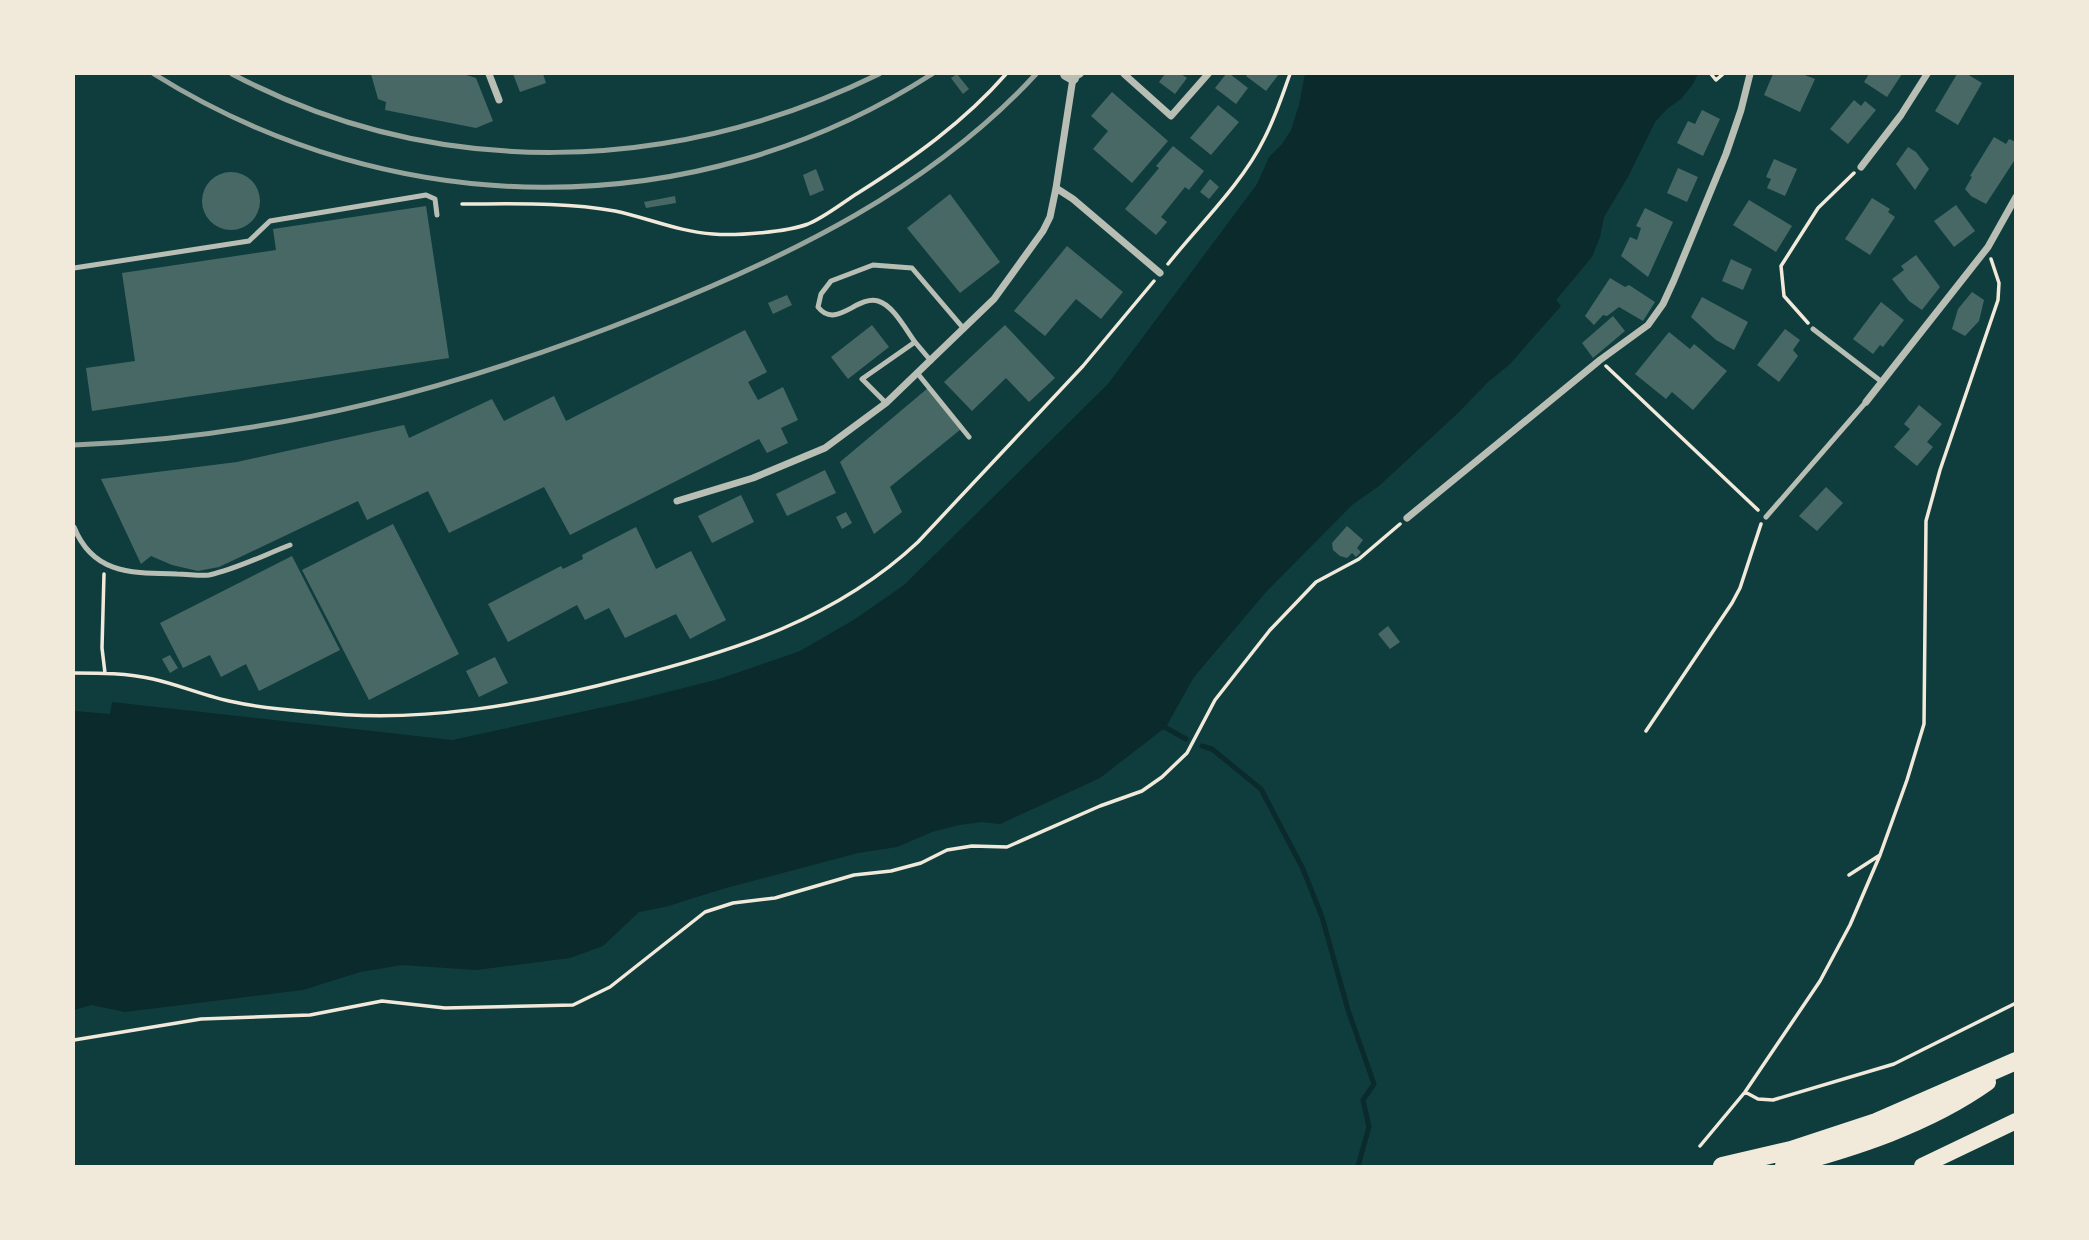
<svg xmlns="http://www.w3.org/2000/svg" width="2089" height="1240" viewBox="0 0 2089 1240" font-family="Barlow,sans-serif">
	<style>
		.water { fill: #0a2a2b }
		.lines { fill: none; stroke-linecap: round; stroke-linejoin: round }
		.stream { stroke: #0a2a2b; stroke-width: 5 }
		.building { fill: #486865 }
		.path { stroke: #f1e9da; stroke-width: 3.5 }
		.service { stroke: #b8beb3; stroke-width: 5 }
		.minor { stroke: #b8beb3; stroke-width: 7 }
		.tertiary { stroke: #b8beb3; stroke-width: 12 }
		.primary { stroke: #f1e9da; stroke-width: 16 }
		.trunk { stroke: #f1e9da; stroke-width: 18 }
		.rail { stroke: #97a49c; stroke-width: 5 }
	</style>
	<rect width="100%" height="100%" fill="#0f3d3e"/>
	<!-- water -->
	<path class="water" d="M1305,74H1698L1693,84L1681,99L1667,109L1655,122L1628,177L1604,217L1600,237L1592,257L1556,300L1561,306L1509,365L1488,382L1458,413L1379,486L1352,505L1266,592L1194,677L1166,727L1100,778L1000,824L982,822L959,825L932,832L897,847L858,853L726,888L665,907L639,912L603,946L570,958L476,970L402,965L360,972L303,990L125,1012L91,1005L74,1010V711L110,714L112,702L452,740L632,701L719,679L800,651L855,619L904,585L1108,384L1257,184L1269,157L1282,144L1291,130L1299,105Z"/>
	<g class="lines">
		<!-- stream -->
		<path class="stream" d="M1161,725L1186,739
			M1202,746L1212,749L1261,789L1303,869L1322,917L1348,1010L1374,1084L1363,1100L1369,1127L1358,1166"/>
	</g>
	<!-- building -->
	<path class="building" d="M371,74H463L476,78L493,121L476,128L385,110L386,102L378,99Z
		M513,74H543L546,83L520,92Z
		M957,74L969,89L963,94L951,78Z
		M1165,74H1181L1187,78L1175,94L1159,82Z
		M1226,74H1230L1248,88L1236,104L1215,88Z
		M1248,74H1279L1266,91L1246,76Z
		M1773,74H1802L1815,79L1800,112L1764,95Z
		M1869,74H1902L1887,97L1864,82Z
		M1957,74H1967L1982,83L1958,125L1935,111Z
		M1112,92L1168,141L1132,183L1093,149L1108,131L1091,116Z
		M1854,100L1861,106L1865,101L1876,110L1848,144L1830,129Z
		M1218,105L1239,122L1211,155L1190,138Z
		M1702,110L1720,119L1703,156L1677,143L1688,121L1695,124Z
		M1994,137L2006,144L2009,139L2016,142V158L1986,204L1971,196L1965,189L1972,177L1970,176Z
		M1173,146L1204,171L1189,190L1185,187L1161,217L1167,222L1156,235L1125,209L1159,168L1156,166Z
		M1908,147L1916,152L1929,169L1915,190L1896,164Z
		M1774,159L1797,169L1785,196L1767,188L1771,179L1766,177Z
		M1678,168L1698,177L1687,202L1667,193Z
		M816,169L824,190L810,196L803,175Z
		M202 201a29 29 0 1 1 58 0a29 29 0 1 1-58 0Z
		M1210,179L1219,187L1209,199L1200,192Z
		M950,194L1000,262L960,293L907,228Z
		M675,196L676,203L646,208L644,202Z
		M1872,198L1890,209L1888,212L1895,217L1870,255L1845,239Z
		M1749,200L1792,226L1776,252L1733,225Z
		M1956,205L1975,231L1954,247L1934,221Z
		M426,206L449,358L92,411L86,368L135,361L122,273L276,250L273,229Z
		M1645,208L1673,222L1648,277L1621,256L1630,237L1637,240L1641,228L1636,226Z
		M1067,246L1123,292L1101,319L1076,299L1045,336L1014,311Z
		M1916,255L1940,287L1922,310L1909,301L1892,279L1904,270L1901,266Z
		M1731,259L1752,269L1743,290L1722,281Z
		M1610,278L1625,287L1629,285L1655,302L1643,321L1619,307L1607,316L1603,315L1594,325L1585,316Z
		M1972,292L1984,300L1979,321L1965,336L1952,329L1958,309Z
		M787,295L792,305L773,314L768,303Z
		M1702,297L1748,322L1734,350L1716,340L1691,317Z
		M1881,302L1904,320L1883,347L1880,345L1873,354L1853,339Z
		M1613,316L1625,331L1593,358L1582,343Z
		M872,325L889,347L848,379L831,357Z
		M1005,325L1055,378L1029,402L1006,378L972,411L944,382Z
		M1785,329L1800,340L1793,350L1798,356L1779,382L1757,365Z
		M745,330L767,372L748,382L758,400L783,387L798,420L781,428L788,443L767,453L759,439L570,535L544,487L449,533L428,491L367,520L358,501L219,567L198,571L172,565L151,556L141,564L101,479L237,462L404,425L409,438L492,399L504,421L554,396L566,421Z
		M1669,332L1690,349L1694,344L1727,371L1693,410L1672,392L1666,399L1635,374Z
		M928,388L961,429L890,487L902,512L874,534L840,462Z
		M1919,405L1942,424L1927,442L1933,447L1917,466L1894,447L1910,429L1904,424Z
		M825,470L836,493L787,516L776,494Z
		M1826,487L1843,503L1817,531L1799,516Z
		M741,495L754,522L712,543L698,516Z
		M846,512L852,523L842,529L836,517Z
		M393,524L459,654L369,700L302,570Z
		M1347,526L1363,540L1357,548L1361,552L1356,557L1352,553L1347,558L1340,556L1333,550L1332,543Z
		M636,527L656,569L691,551L726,620L690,639L676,614L625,638L609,608L585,620L577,605L508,642L488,604L561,566L563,569L583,559L582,555Z
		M292,556L340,650L259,691L246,664L221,677L210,655L183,668L160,623Z
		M1388,626L1400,642L1390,649L1378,634Z
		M170,655L178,668L170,673L162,659Z
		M495,657L508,683L479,697L466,671Z"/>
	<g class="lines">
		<!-- path -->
		<path class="path" d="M1711,74L1716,80L1723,74
			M462,204C513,204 565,202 615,211C648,218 680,232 713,234C736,236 787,232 808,224C825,217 842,203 858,193C912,159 964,122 1006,74
			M1168,264C1199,225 1242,184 1264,139C1275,118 1282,96 1290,74
			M1808,323L1784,296L1781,266L1818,208L1854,173
			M1606,366L1758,510
			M104,574L102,648L105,673
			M74,673C100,673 127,673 153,679C180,685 207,697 234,702C260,708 287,710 313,712C420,724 525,705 628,678C734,651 836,619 918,542L1083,366L1154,281
			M1646,731L1732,603L1740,588L1761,524
			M1849,875L1880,855
			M74,1040L201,1019L310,1015L382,1001L445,1008L573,1005L610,987L705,912L733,903L775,898L854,875L891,871L921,863L947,850L972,846L1007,847L1100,806L1142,791L1162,777L1187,753L1215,700L1270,630L1316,582L1359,559L1400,524
			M1745,1092L1758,1099L1773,1100L1894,1064L2016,1003
			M1700,1146L1745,1092L1820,981L1850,925L1880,855L1907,780L1924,724L1926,521L1940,470L1998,300L1999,283L1991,259"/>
		<!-- service -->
		<path class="service" d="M74,268L249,241L270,221L426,195L435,199L437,215
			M1813,329L1882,382
			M915,342C906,330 893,305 878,301C857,295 836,330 818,307L821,294L831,281L873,265L912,268L964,329
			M918,374L969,437
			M886,403L862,379L915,342L931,361
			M1766,517L1866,402
			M74,527C93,575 133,573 177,574C188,574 199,576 209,575C237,569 264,555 290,545"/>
		<!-- minor -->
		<path class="minor" d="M489,74L499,100
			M1124,74L1171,116L1208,74
			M1861,167L1901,115L1927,74
			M1056,188L1073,199L1160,273
			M1866,402L1988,247L2016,197
			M677,501L753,478L825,448L886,403L994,299L1043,231L1050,217L1056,188L1073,78L1080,74
			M1407,518L1600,360L1648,325L1663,304L1674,280L1726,154L1741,110L1750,74"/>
		<!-- tertiary -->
		<path class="tertiary" d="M1066,74L1073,78"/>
		<!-- primary -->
		<path class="primary" d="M1922,1166L2016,1121"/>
		<!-- trunk -->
		<path class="trunk" d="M1722,1166L1791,1150L1876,1122L2016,1061
			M1784,1166C1853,1148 1928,1124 1987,1082"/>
		<!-- rail -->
		<path class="rail" d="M154,74C392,223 694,227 932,74
			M232,74C437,182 673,175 879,74
			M74,445C278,437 459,388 647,313C790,256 931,188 1036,74"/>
	</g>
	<!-- border -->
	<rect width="2089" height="1240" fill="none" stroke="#f1e9da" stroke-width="150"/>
</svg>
